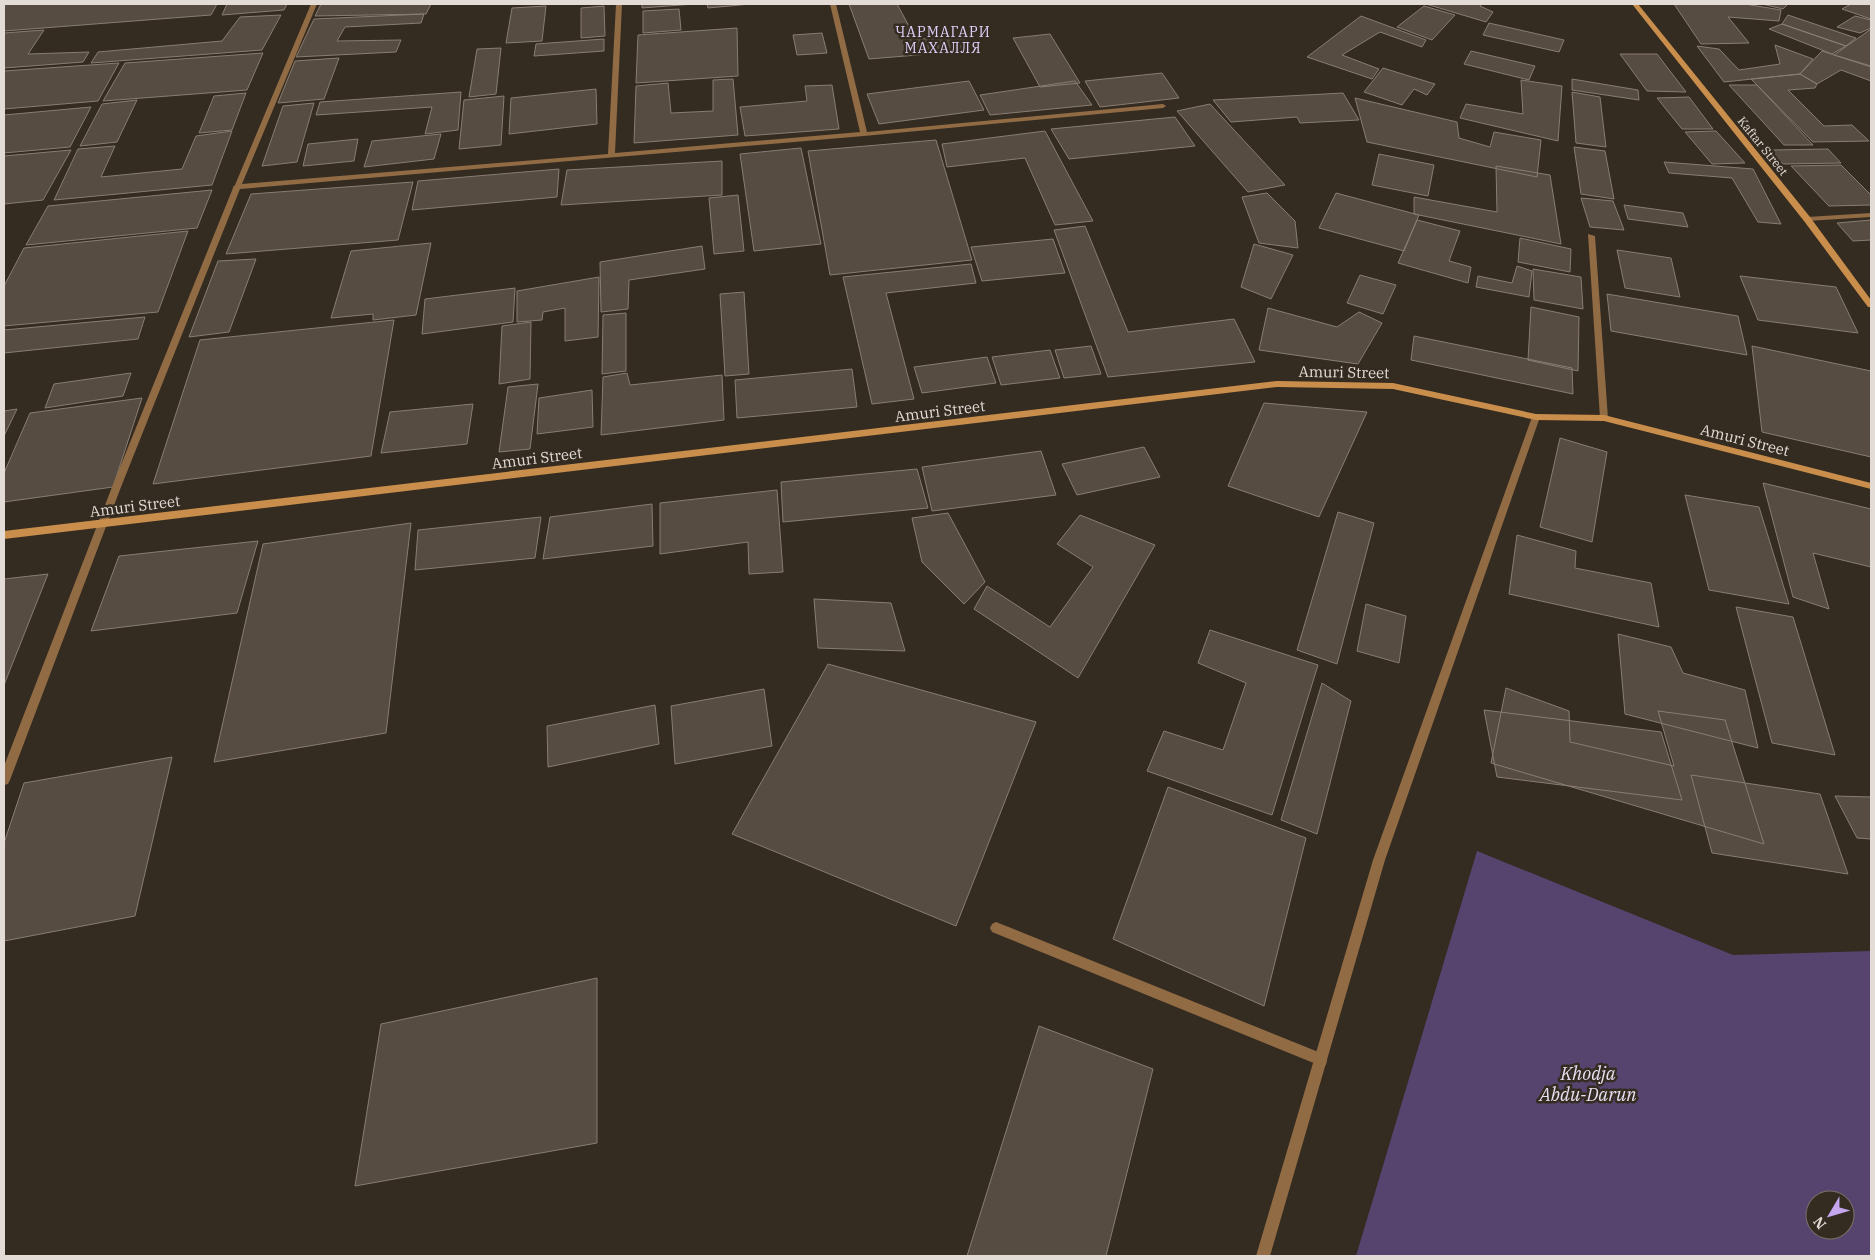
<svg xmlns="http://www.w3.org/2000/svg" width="1875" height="1260" viewBox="0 0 1875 1260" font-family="'IBM Plex Serif',serif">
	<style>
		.green { fill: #57446e; fill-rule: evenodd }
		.building { fill: #574c42; stroke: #897d72 }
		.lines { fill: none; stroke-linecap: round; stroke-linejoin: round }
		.lane { fill: #916b44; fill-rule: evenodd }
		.street { fill: #916b44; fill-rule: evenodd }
		.secondary { fill: #c98e4c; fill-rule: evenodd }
		.labels { text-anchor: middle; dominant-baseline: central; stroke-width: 5; stroke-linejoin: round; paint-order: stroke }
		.far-street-label { font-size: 12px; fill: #e3dcd6; stroke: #342b21 }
		.far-neighbourhood-label { font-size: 14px; letter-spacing: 1px; fill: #e0cef8; stroke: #342b21 }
		.street-label { font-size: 15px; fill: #e3dcd6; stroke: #342b21 }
		.near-park-label { font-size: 18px; font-style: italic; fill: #e7e0f2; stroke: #342b21 }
	</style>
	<rect width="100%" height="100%" fill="#342b21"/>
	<!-- green -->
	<path class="green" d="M1477,851L1733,955L1871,951V1256H1356ZM1815,1200H1845V1230H1815Z"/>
	<!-- building -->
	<path class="building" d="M4,4H217L211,15L4,31Z
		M227,4H287L284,10L222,15Z
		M321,4H431L426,14L315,16Z
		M642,4H694L642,8Z
		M707,4H751L708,8Z
		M849,4H897L916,39L964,37L966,51L869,59Z
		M1426,4H1482L1480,6L1493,12L1486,22Z
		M1674,4H1745L1781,10L1779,21L1728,17L1749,43L1701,44Z
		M1762,4H1788L1783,9Z
		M1851,4H1871V19L1842,9Z
		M546,6L542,41L506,43L512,8Z
		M604,6L605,36L581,38V8Z
		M1424,6L1455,15L1432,40L1397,27Z
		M679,9L681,30L643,33V11Z
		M424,14L421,23L345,27L337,41L401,40L396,52L296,57L314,19Z
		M281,15L262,50L91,63L98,52L222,41L240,17Z
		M1788,15L1856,38L1846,46L1782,24Z
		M1361,16L1426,40L1422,47L1380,32L1342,55L1379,69L1372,79L1307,57Z
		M1855,16L1871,20V28L1860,33L1837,27Z
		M1489,23L1564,40L1559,52L1483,35Z
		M1782,24L1846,46L1832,54L1769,29Z
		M737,28L738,76L636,83L638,35Z
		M1871,29V66L1834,55Z
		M44,30L28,54L89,52L83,62L4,68V33Z
		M822,33L827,53L797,55L793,35Z
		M1050,34L1080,83L1040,87L1013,38Z
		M604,39V51L534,56L536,44Z
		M1775,45L1813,59L1800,74L1724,82L1697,46L1719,49L1739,70L1780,64Z
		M501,48L496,94L469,97L477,49Z
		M1471,51L1535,66L1529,80L1464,64Z
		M1822,51L1871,67V81L1841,70L1817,84L1800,74Z
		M263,53L247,90L103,101L125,63Z
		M1620,54H1657L1686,92L1647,91Z
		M339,58L324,99L278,103L295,61Z
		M119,63L98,101L4,109V71Z
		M1383,68L1435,84L1427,95L1414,89L1402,105L1364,92Z
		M1162,73L1179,98L1100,107L1085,81Z
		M1800,74L1817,84L1815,88L1788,90L1824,126L1852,125L1869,141L1813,142L1751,79Z
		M733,79L738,135L634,143L636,86L668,83L671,113L713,111V80Z
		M1572,79L1638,90L1639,100L1572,90Z
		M1521,80L1562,86L1558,141L1460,118L1466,104L1523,114Z
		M969,81L984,110L879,124L867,94Z
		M1075,81L1092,105L990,115L980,95Z
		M832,85L839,129L745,136L740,107L807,101L805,86Z
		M1729,85H1757L1813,145H1784Z
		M596,89L597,124L509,134L511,98Z
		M461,92L458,130L425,134L432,107L316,115L320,102Z
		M1572,92L1600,97L1606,147L1576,143Z
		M246,93L232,130L199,133L214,96Z
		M1343,93L1359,120L1300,123L1297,117L1231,122L1213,100Z
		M504,96L501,145L459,149L464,100Z
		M1689,97L1713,129H1682L1657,98Z
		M1355,98L1457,122L1459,138L1490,147L1494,132L1541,140L1537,177L1367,142Z
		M137,100L117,142L80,146L102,104Z
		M314,103L297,162L262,166L283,106Z
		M1210,104L1285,185L1248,192L1177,111Z
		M91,107L70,147L4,153V115Z
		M1175,117L1195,146L1069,159L1051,129Z
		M232,131L212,185L54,200L78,149L115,146L101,177L182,169L196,136Z
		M1045,131L1093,221L1055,225L1025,158L947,167L942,144Z
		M1716,131L1745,163L1712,164L1685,132Z
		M441,134L434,159L364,167L372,141Z
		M358,139L354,161L303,166L308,144Z
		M936,140L972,260L830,275L808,151Z
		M1574,147L1605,151L1614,199L1581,194Z
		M801,148L821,244L754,251L740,154Z
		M1828,149L1841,163L1783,164L1771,150Z
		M71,150L43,200L4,204V156Z
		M1379,154L1434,165L1428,196L1372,185Z
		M722,161V195L561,205L567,170Z
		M1664,162L1753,169L1781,224L1758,222L1732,178L1669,173Z
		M1841,165L1871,195V205L1829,206L1791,166Z
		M1496,166L1550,175L1561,244L1414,214V197L1497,212Z
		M559,169L557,197L412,210L418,181Z
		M413,182L398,240L226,254L251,194Z
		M212,190L197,228L26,245L48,206Z
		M1267,193L1295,221L1298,248L1259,243L1242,197Z
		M1336,193L1419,215L1404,251L1319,228Z
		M738,195L744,251L714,254L709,198Z
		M1581,198L1613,201L1624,230L1590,227Z
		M1624,205L1683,213L1688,227L1628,219Z
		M1417,220L1460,231L1449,261L1471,267L1468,283L1398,263Z
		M1871,220V240L1853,241L1837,223Z
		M1085,226L1128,332L1234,319L1255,362L1108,377L1054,230Z
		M188,231L158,312L4,326V286L24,248Z
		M1520,238L1571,249L1570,272L1518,262Z
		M1053,239L1065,273L982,281L971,247Z
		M431,243L416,315L373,320V314L331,318L351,251Z
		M1254,244L1293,255L1271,299L1241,287Z
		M702,246L705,269L629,280L628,309L601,312L600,262Z
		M1617,250L1671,258L1680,297L1625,288Z
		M256,259L229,332L189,337L218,261Z
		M971,264L976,283L886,293L914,399L872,404L843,277Z
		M1517,266L1532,271L1529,297L1476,287L1478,276L1512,283Z
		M1533,269L1581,277L1583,309L1534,300Z
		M1360,275L1396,285L1383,314L1347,303Z
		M1740,276L1836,287L1858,333L1758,320Z
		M599,277L598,337L565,341V308L543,312L542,320L517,322V291Z
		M515,288L513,322L422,334L425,299Z
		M744,292L749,374L725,376L720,294Z
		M1607,294L1738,316L1747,355L1611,331Z
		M1531,307L1579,317L1578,371L1528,360Z
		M1268,308L1337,327L1359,312L1382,323L1358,364L1259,350Z
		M626,313V371L602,374L603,315Z
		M145,317L138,339L4,353V330Z
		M394,320L371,456L153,484L200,340Z
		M531,322L530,379L499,384L502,326Z
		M1414,336L1572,368L1573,394L1411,360Z
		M1091,346L1101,374L1064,378L1055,350Z
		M1752,346L1871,371V457L1762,432Z
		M1050,350L1060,378L1001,385L992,357Z
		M987,357L996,383L922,393L914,367Z
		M852,369L857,407L737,418L735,380Z
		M131,373L123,396L45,408L54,384Z
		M627,373L630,385L722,375L724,420L601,435L603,377Z
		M538,384L530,449L499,452L508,387Z
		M592,390L593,427L537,434L539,398Z
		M142,398L113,487L4,502V473L30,413Z
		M1264,403L1367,412L1319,517L1228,486Z
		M473,404L467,444L381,453L390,412Z
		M17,409L4,436V411Z
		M1560,438L1607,452L1592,542L1540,527Z
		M1144,447L1160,477L1077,495L1062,464Z
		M1041,451L1056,495L932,511L922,467Z
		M917,469L928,508L783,522L781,482Z
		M1763,483L1871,509V567L1813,553L1829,609L1793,597Z
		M777,490L783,572L749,574L748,542L660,554V503Z
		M1685,495L1759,507L1789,604L1709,590Z
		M652,504L653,546L543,559L550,517Z
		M1338,512L1374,523L1337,664L1297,650Z
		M948,513L985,582L964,604L922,562L912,518Z
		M1080,515L1155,545L1078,678L974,609L987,586L1050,627L1093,567L1057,544Z
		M541,517L535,558L415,570L418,530Z
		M411,523L386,733L214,762L263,544Z
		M1517,535L1576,551L1575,568L1651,583L1659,627L1509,594Z
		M258,541L237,613L91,631L119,556Z
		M48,574L4,685V579Z
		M814,599L891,603L905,651L818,648Z
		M1366,604L1406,616L1399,663L1357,651Z
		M1736,607L1793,617L1835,755L1772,743Z
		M1210,630L1318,665L1272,815L1147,771L1164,731L1223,750L1246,683L1198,663Z
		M1618,634L1671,647L1683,673L1745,690L1758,748L1625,714Z
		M828,664L1036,722L956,926L732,834Z
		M1322,683L1351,701L1317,834L1281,820Z
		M1506,688L1569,711L1570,742L1674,766L1658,711L1725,720L1764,844L1491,763Z
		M764,689L772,746L675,764L671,706Z
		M655,705L659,744L548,767L547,726Z
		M1484,710L1661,732L1682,800L1497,777Z
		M172,757L135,916L4,941V843L24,783Z
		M1691,775L1820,794L1848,874L1712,853Z
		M1168,787L1306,838L1264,1006L1113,939Z
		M1835,796L1871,797V839L1857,838Z
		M597,978V1143L355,1186L381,1024Z
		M1039,1026L1153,1069L1106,1256H967Z"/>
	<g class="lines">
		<!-- lane -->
		<path class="lane" d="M1588,234L1595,236L1608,418L1604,421L1600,418Z
			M996,922L1326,1055L1327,1060L1326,1065L1321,1066L992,932L990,928L992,924Z"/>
		<!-- street -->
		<path class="street" d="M311,4H317L242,184L608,154L616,4H622L615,153L860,132L830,4H836L867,132L1163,104L1166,106L1163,108L864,136L240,189L121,487L10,780L8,784L4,785V766L112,487L233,188V187L235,185Z
			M1871,213V217L1807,221L1803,219L1807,217Z
			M1536,414L1540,417L1385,860L1270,1256H1256L1373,860L1532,417Z"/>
		<!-- secondary -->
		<path class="secondary" d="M1632,4H1638L1810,217L1871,300V307H1868L1804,221Z
			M1277,381L1393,383L1536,414L1604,415L1871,483V489L1604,421L1536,420L1393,389L1277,387L4,539V531Z"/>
	</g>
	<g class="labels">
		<!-- far-street labels -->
		<g class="far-street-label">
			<text transform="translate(1763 146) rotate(51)">Kaftar Street</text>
		</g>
		<!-- far-neighbourhood labels -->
		<g class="far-neighbourhood-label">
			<text x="943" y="32">ЧАРМАГАРИ<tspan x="943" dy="16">МАХАЛЛЯ</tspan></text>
		</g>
		<!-- street labels -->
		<g class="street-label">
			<text transform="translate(1344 372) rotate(1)">Amuri Street</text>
			<text transform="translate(940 411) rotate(-7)">Amuri Street</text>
			<text transform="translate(1745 440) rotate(14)">Amuri Street</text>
			<text transform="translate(537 458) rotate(-7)">Amuri Street</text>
			<text transform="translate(135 506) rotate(-7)">Amuri Street</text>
		</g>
		<!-- near-park labels -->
		<g class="near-park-label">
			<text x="1588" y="1073">Khodja<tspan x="1588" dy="21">Abdu-Darun</tspan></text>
		</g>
	</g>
	<!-- border -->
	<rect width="1875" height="1260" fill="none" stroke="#e3dcd6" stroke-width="10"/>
	<!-- north arrow -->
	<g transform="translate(1830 1215) rotate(232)"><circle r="24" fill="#342b21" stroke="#7a7269"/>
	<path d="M0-4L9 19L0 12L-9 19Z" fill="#c7a6f0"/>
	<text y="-8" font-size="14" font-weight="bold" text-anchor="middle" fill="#e3dcd6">N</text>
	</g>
</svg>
